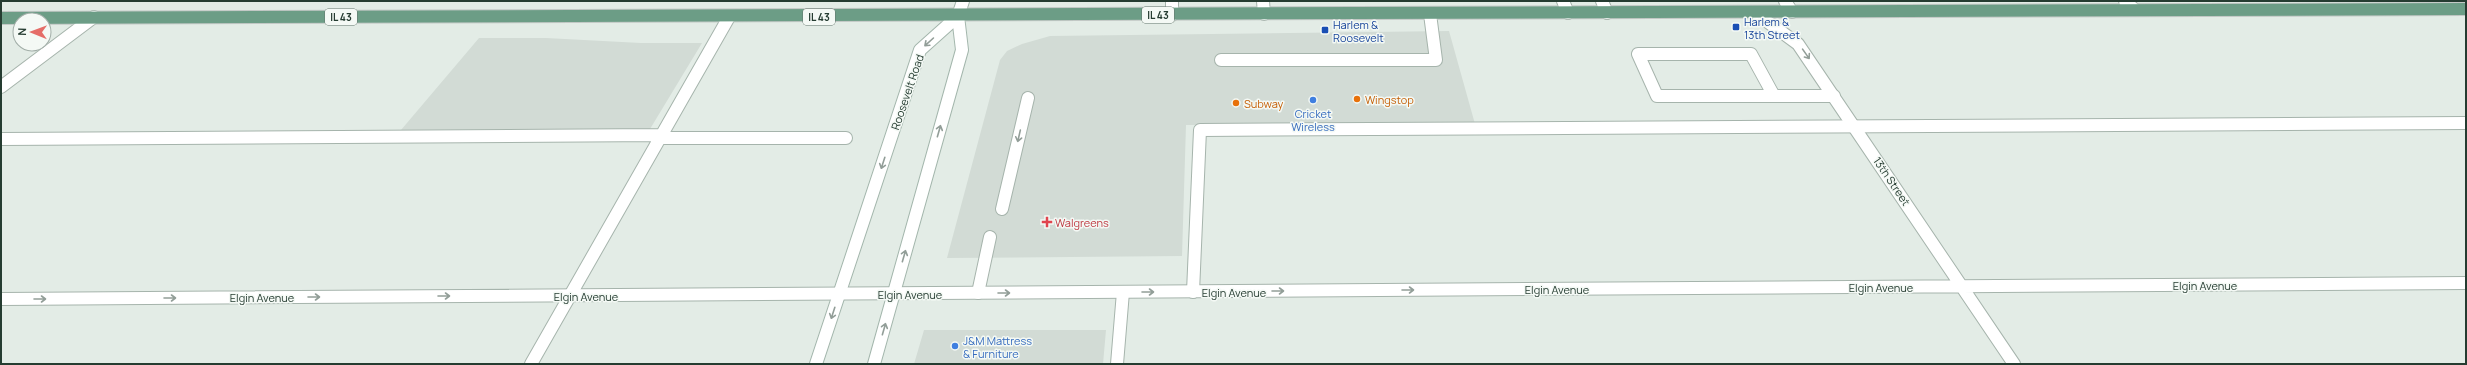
<svg xmlns="http://www.w3.org/2000/svg" width="2467" height="365" viewBox="0 0 2467 365" font-family="Manrope,sans-serif">
	<style>
		.built { fill: #d2dbd5 }
		.lines { fill: none; stroke-linecap: round; stroke-linejoin: round }
		.lane-casing { stroke: #a6b4ac; stroke-width: 14 }
		.street-casing { stroke: #a6b4ac; stroke-width: 14 }
		.secondary-casing { stroke: #a3b6ac; stroke-width: 14 }
		.primary-casing { stroke: #c2c8c5; stroke-width: 14 }
		.lane { stroke: #fff; stroke-width: 12 }
		.street { stroke: #fff; stroke-width: 12 }
		.secondary { stroke: #fff; stroke-width: 12 }
		.primary { stroke: #6c9d86; stroke-width: 12 }
		.oneway { stroke: #929e98 }
		.transit-dot { fill: #1a4fb4; stroke: #f4f9f5; stroke-width: 1.5 }
		.food-dot { fill: #e8710a; stroke: #f4f9f5; stroke-width: 1.5 }
		.shop-dot { fill: #3f7fe0; stroke: #f4f9f5; stroke-width: 1.5 }
		.health-dot { fill: #e0444e; stroke: #f4f9f5; stroke-width: 1.5 }
		.labels { text-anchor: middle; dominant-baseline: central; stroke-width: 3; stroke-linejoin: round; paint-order: stroke }
		.shield { fill: #f4f9f5; stroke: #63756c; stroke-width: 1 }
		.shield-label { font-size: 10px; font-weight: bold; fill: #253c31 }
		.transit-label { font-size: 11px; fill: #164399; stroke: #f4f9f5; text-anchor: start }
		.street-label { font-size: 11px; fill: #253c31; stroke: #f4f9f5 }
		.food-label { font-size: 11px; fill: #c56008; stroke: #f4f9f5; text-anchor: start }
		.shop-label { font-size: 11px; fill: #366cbe; stroke: #f4f9f5 }
		.health-label { font-size: 11px; fill: #be3a42; stroke: #f4f9f5; text-anchor: start }
	</style>
	<rect width="100%" height="100%" fill="#e3ece6"/>
	<!-- built -->
	<path class="built" d="M1449,31L1475,124L1186,125L1182,256L947,258L1000,60L1007,51L1022,44L1050,36Z
		M479,38H546L641,43H702L650,129L401,130Z
		M924,330H1106L1103,364H914Z"/>
	<g class="lines">
		<!-- lane casing -->
		<g class="lane-casing">
			<path id="lane" d="M1172,1V15
				M1263,1L1264,14
				M1563,1L1568,13
				M1602,1L1607,13
				M2125,1L2135,10
				M1638,54H1751L1774,96H1657Z
				M1221,60H1436L1430,14
				M1774,96H1834
				M660,138H846
				M1,139L661,135
				M1002,209L1028,98
				M1193,292L1200,130L2466,123
				M978,293L990,237
				M531,364L729,17
				M1117,364L1123,292"/>
		</g>
		<!-- street casing -->
		<g class="street-casing">
			<path id="street" d="M1785,1L1792,12
				M1754,12L1798,44L2014,364
				M1,87L94,17
				M1,299L2466,283"/>
		</g>
		<!-- secondary casing -->
		<g class="secondary-casing">
			<path id="secondary" d="M816,364L920,50L958,16
				M874,364L962,50L958,16L963,1"/>
		</g>
		<!-- primary casing -->
		<g class="primary-casing">
			<path id="primary" d="M1,18L2466,9"/>
		</g>
		<!-- lane -->
		<use href="#lane" class="lane"/>
		<!-- street -->
		<use href="#street" class="street"/>
		<!-- secondary -->
		<use href="#secondary" class="secondary"/>
		<!-- primary -->
		<use href="#primary" class="primary"/>
	</g>
	<!-- one-way arrows -->
	<defs><path id="oneway-shaft" d="M-6 0H5M1.5-3L5.5 0L1.5 3" fill="none" stroke-width="1.6" stroke-linecap="round" stroke-linejoin="round"/></defs>
	<g class="oneway">
		<use href="#oneway-shaft" transform="translate(929 42) rotate(138)"/>
		<use href="#oneway-shaft" transform="translate(1806 54) rotate(55)"/>
		<use href="#oneway-shaft" transform="translate(939 131) rotate(-74)"/>
		<use href="#oneway-shaft" transform="translate(1019 136) rotate(103)"/>
		<use href="#oneway-shaft" transform="translate(883 163) rotate(108)"/>
		<use href="#oneway-shaft" transform="translate(904 256) rotate(-74)"/>
		<use href="#oneway-shaft" transform="translate(1408 290)"/>
		<use href="#oneway-shaft" transform="translate(1278 291)"/>
		<use href="#oneway-shaft" transform="translate(1148 292)"/>
		<use href="#oneway-shaft" transform="translate(1004 293)"/>
		<use href="#oneway-shaft" transform="translate(444 296)"/>
		<use href="#oneway-shaft" transform="translate(314 297)"/>
		<use href="#oneway-shaft" transform="translate(170 298)"/>
		<use href="#oneway-shaft" transform="translate(40 299)"/>
		<use href="#oneway-shaft" transform="translate(833 313) rotate(108)"/>
		<use href="#oneway-shaft" transform="translate(884 329) rotate(-74)"/>
	</g>
	<!-- markers -->
	<g class="transit-dot">
		<rect x="1732" y="23" width="8" height="8" rx="2"/>
		<rect x="1321" y="26" width="8" height="8" rx="2"/>
	</g>
	<g class="food-dot">
		<circle cx="1357" cy="99" r="4"/>
		<circle cx="1236" cy="103" r="4"/>
	</g>
	<g class="shop-dot">
		<circle cx="1313" cy="100" r="4"/>
		<circle cx="955" cy="346" r="4"/>
	</g>
	<path class="health-dot" d="M1045 216h4v4h4v4h-4v4h-4v-4h-4v-4h4z"/>
	<g class="labels">
		<!-- shield labels -->
		<g class="shield">
			<rect x="1142" y="7" width="32" height="16" rx="3"/>
			<rect x="325" y="9" width="32" height="16" rx="3"/>
			<rect x="803" y="9" width="32" height="16" rx="3"/>
		</g>
		<g class="shield-label">
			<text x="1158" y="15">IL 43</text>
			<text x="341" y="17">IL 43</text>
			<text x="819" y="17">IL 43</text>
		</g>
		<!-- transit labels -->
		<g class="transit-label">
			<text x="1744" y="21">Harlem &amp;<tspan x="1744" dy="13">13th Street</tspan></text>
			<text x="1333" y="24">Harlem &amp;<tspan x="1333" dy="13">Roosevelt</tspan></text>
		</g>
		<!-- street labels -->
		<g class="street-label">
			<text transform="translate(907 92) rotate(-71)">Roosevelt Road</text>
			<text transform="translate(1892 181) rotate(56)">13th Street</text>
			<text x="2205" y="285">Elgin Avenue</text>
			<text x="1881" y="287">Elgin Avenue</text>
			<text x="1557" y="289">Elgin Avenue</text>
			<text x="1234" y="292">Elgin Avenue</text>
			<text x="910" y="294">Elgin Avenue</text>
			<text x="586" y="296">Elgin Avenue</text>
			<text x="262" y="297">Elgin Avenue</text>
		</g>
		<!-- food labels -->
		<g class="food-label">
			<text x="1365" y="99">Wingstop</text>
			<text x="1244" y="103">Subway</text>
		</g>
		<!-- shop labels -->
		<g class="shop-label">
			<text x="1313" y="113">Cricket<tspan x="1313" dy="13">Wireless</tspan></text>
			<text x="963" y="340" text-anchor="start">J&amp;M Mattress<tspan x="963" dy="13">&amp; Furniture</tspan></text>
		</g>
		<!-- health labels -->
		<g class="health-label">
			<text x="1055" y="222">Walgreens</text>
		</g>
	</g>
	<!-- border -->
	<rect width="2467" height="365" fill="none" stroke="#253c31" stroke-width="4"/>
	<!-- north arrow -->
	<g transform="translate(32 32) rotate(271)"><circle r="19" fill="#f4f9f5" stroke="#a1ada7"/>
	<path d="M0-3L7 15L0 10L-7 15Z" fill="#e56d68"/>
	<text y="-6" font-size="11" font-weight="bold" text-anchor="middle" fill="#253c31">N</text>
	</g>
</svg>
